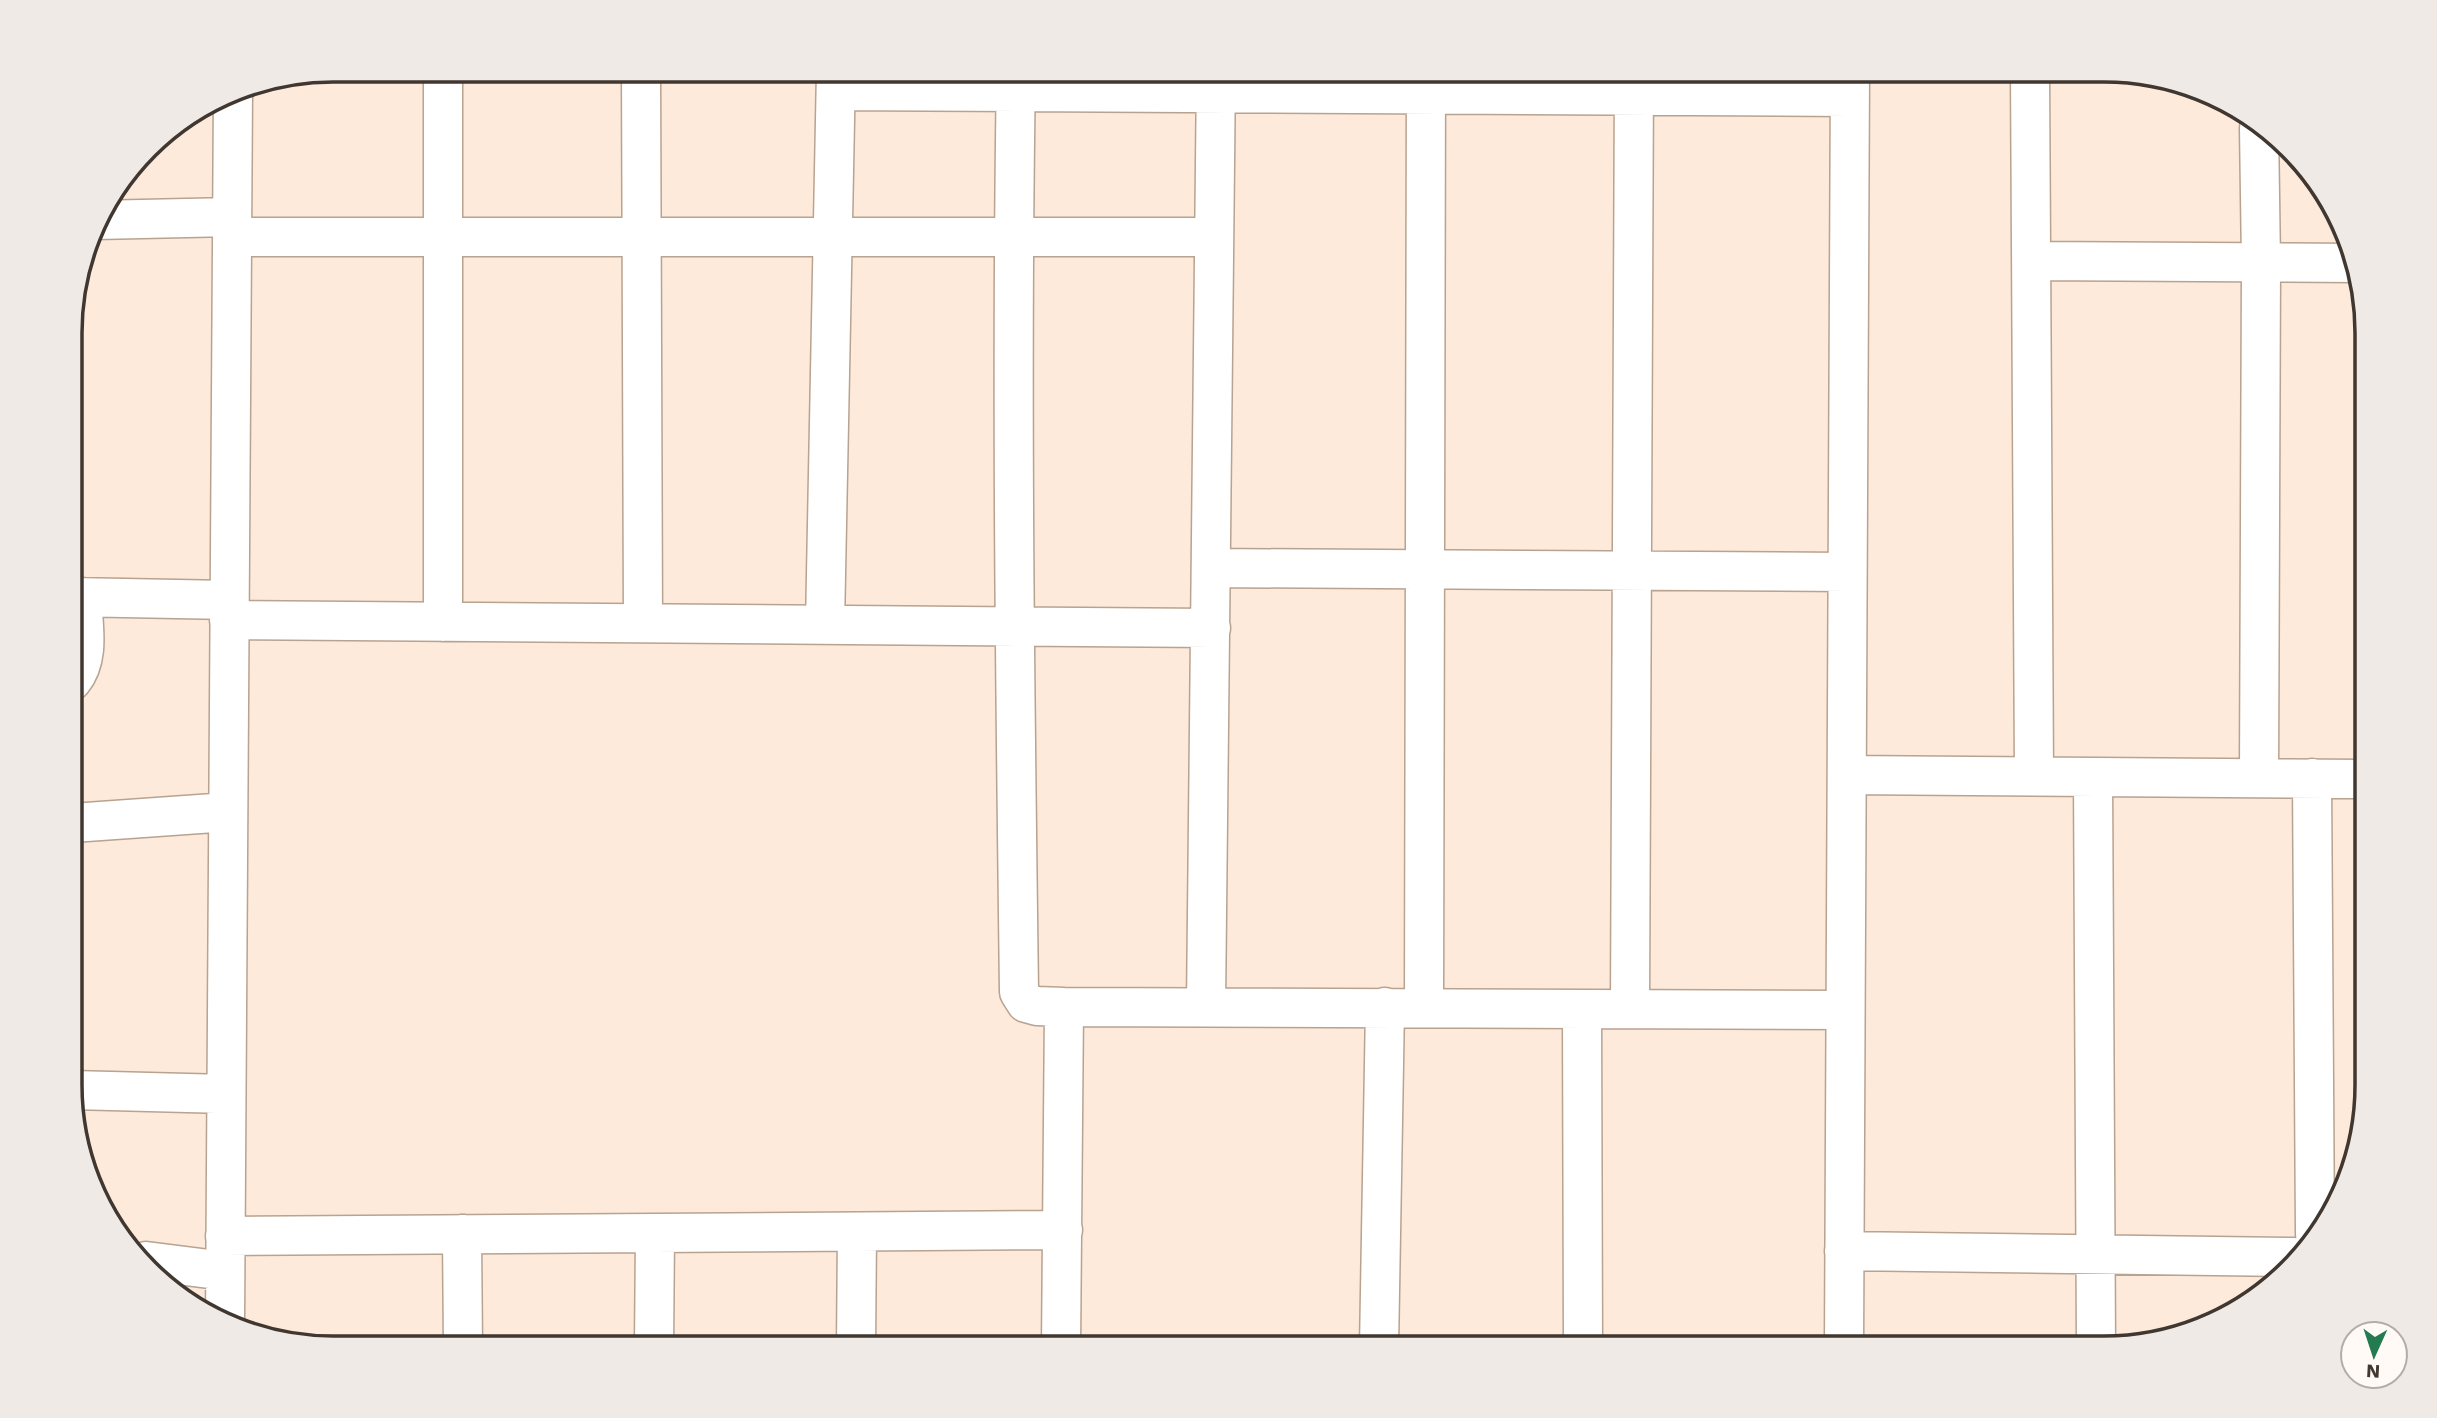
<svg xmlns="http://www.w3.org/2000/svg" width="2437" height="1418" viewBox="0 0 2437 1418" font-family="'Work Sans',sans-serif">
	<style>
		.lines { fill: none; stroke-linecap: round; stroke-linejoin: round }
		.minor-casing { stroke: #b8a290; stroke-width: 41 }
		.minor { stroke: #fff; stroke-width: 38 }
		.rim { fill: none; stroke: #403730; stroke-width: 3.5 }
	</style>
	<rect width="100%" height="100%" fill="#fdeadb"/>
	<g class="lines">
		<!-- minor casing -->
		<g class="minor-casing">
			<path id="minor" d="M641,70L643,623
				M1016,70C1011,377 1015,685 1019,992L1026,1003L1037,1006L1064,1007L1845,1010
				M2030,70L2034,776
				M836,91L1849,97
				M96,220L232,217
				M232,237H1214
				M2031,261L2356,263
				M1211,568L1847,572
				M72,597L229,600
				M229,620L1211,628
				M443,622V70
				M825,625L836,70
				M72,681C91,658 83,625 82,597
				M1847,775L2366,779
				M2093,777L2096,1347
				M2259,778L2261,263L2259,128
				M2312,778L2315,1234
				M72,823L228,812
				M1206,1007L1216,70
				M1424,1007L1426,71
				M1582,1009L1583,1348
				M1630,1009L1634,70
				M72,1090L226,1094
				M462,1234L463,1348
				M225,1236L1063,1230
				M1844,1251L2294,1257
				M146,1261L225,1271
				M225,1323L233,90
				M654,1348L655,1233
				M856,1348L857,1232
				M1061,1348L1064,1007
				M1379,1348L1385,1007
				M1844,1348L1850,70"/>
		</g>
		<!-- minor -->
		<use href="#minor" class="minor"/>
	</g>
	<!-- crop -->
	<path d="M0 0H2437V1418H0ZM333 82H2104A251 251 0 0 1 2355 333V1085A251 251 0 0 1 2104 1336H333A251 251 0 0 1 82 1085V333A251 251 0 0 1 333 82Z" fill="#f0eae6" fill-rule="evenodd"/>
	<path class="rim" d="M333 82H2104A251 251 0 0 1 2355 333V1085A251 251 0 0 1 2104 1336H333A251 251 0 0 1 82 1085V333A251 251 0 0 1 333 82Z"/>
	<!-- north arrow -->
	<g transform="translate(2374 1355) rotate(183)"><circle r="33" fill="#fffaf6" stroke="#b3aca7" stroke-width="2"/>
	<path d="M0-5L12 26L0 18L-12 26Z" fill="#237b4f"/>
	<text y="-10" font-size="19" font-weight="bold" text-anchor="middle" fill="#403730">N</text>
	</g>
</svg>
